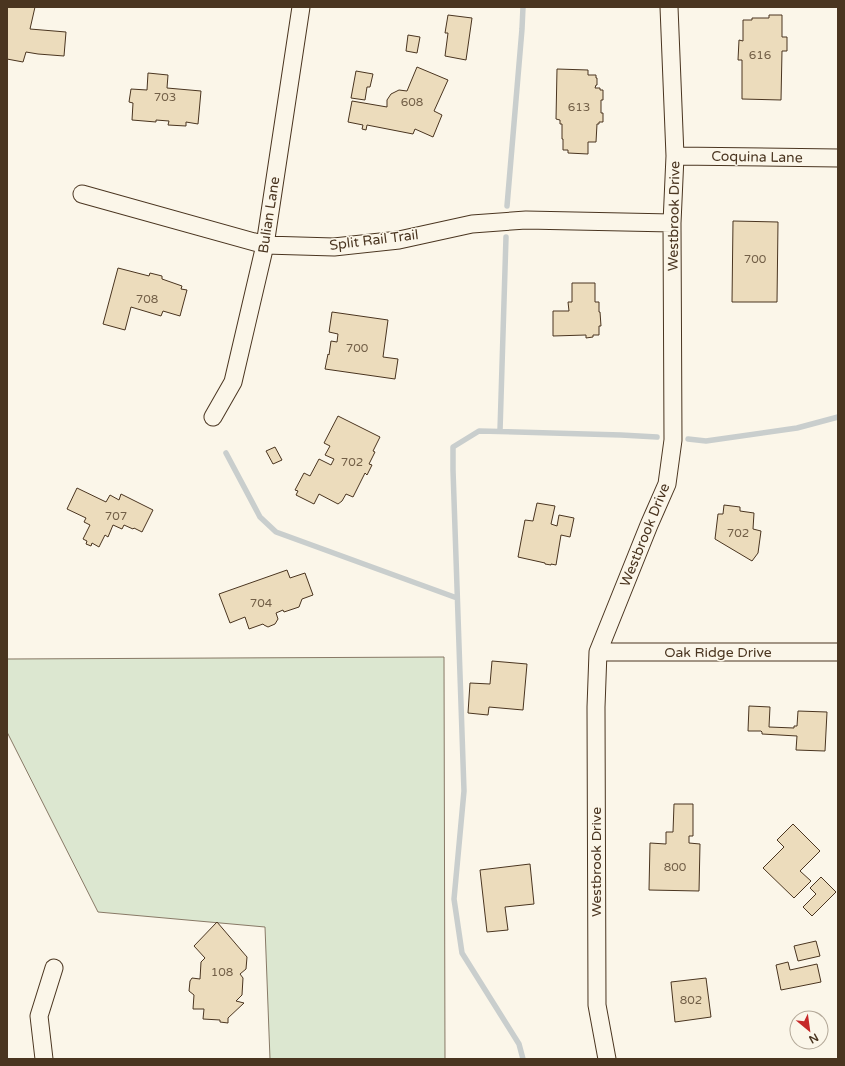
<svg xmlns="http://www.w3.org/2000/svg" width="845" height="1066" viewBox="0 0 845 1066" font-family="'Varela Round',sans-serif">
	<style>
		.green { fill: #dce7d0; stroke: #887966 }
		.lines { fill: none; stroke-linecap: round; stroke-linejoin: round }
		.stream { stroke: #c9cecd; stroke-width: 5.5 }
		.building { fill: #ecdcbc; stroke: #4a3520 }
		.street-casing { stroke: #4a3520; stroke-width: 19 }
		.street { stroke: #fbf6e9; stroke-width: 17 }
		.labels { text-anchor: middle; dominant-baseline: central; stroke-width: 3; stroke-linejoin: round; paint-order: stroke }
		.number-label { font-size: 12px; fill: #725f47 }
		.street-label { font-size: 14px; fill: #4a3520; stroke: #fbf6e9 }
	</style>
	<rect width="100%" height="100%" fill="#fbf6e9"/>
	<!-- green -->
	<path class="green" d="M444,657L445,1059H270L265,927L98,912L7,732V659Z"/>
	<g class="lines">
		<!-- stream -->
		<path class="stream" d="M507,206L522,29L523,7
			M500,431L506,237
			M688,439L706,441L797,428L838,417
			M226,453L260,517L276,532L457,598
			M523,1059L519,1044L462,953L454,899L464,791L453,470V447L479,431L621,435L657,437"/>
	</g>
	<!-- building -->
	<path class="building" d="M7,7H35L30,29L66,32L64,56L38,54L26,52L23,62L7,59Z
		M448,15L472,18L466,60L445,56L448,33H445Z
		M769,15H782V37H787V51H782L781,100L742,99V60H738L739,40L743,41V20H752V18H769Z
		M408,35L420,37L417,53L406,51Z
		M417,67L448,80L434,111L442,115L433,137L415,129L413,134L367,125L366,130L362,129L363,125L348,122L352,101L387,107V100L391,94L399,90L407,91Z
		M557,69L588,70V75H596V78H597V85H596L595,88H600V90H603V100H601V113H603V122H599V124H597L596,142H588V154L568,153V150H563V139H562V124H560V120L556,119Z
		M356,71L373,74L370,87H367L365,100L351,98Z
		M148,73L168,75L167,88L201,91L198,124L186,122V126L168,125L169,121L156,120V122L132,120L133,103L129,102L131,89L147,90Z
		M733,221L778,222L777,302H732Z
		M118,268L149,276L150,273L162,276V279L182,286L181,289L187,290L180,316L163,311L161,316L131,307L125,330L103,324Z
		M572,283H595V302H599V312H600L601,326H599V335H593V337L586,338V335L553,336V311H569L568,302H572Z
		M332,312L388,320L383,357L398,359L395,379L325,369L328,354L329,355L331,341L337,342L338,334L329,332Z
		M338,416L380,437L373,451L375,452L369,464L372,465L367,475L365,473L353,497L346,494L342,501L338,504L319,494L314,504L296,495L298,491L295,490L304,473L310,476L319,459L331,465L334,459L325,455L330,446L324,443Z
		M275,447L282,460L273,464L266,451Z
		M77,488L106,502L110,495L119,500L121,494L153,510L142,532L134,528L133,529L124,525L122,529L113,525L108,537L105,535L99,547L92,543L91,546L86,544L87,541L83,539L90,525L84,522L86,518L67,509Z
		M537,503L555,506L551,524L557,526L559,515L574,518L570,537L561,535L556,565L551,564V565L545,564V563L518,557L525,520L533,521Z
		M724,505L740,507V511L754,513L753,529L761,531L758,553L752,561L715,539L718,514H723Z
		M287,570L290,578L305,573L313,595L302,599L299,607L284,612L283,610L276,613L278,619L275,624L268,627L264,625L263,624L249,629L245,617L230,623L219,594Z
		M492,661L527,664L523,710L489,707L488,715L468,713L470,683L490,684Z
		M749,706L770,707L769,727L794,728V726H797L798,711L827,712L825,751L796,750L797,736L762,734V732L761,731H748Z
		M674,804H693V836H689V843L700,844L699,891L649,890L650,843L666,844V832H673Z
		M793,824L820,851L800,871L811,881L794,898L763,868L784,847L777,840Z
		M530,864L534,904L505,907L508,930L487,932L480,870Z
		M821,877L836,892L812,916L803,907L816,894L810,888Z
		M217,922L247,957L246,969L240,974L243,978L242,995L236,1001L244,1003L228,1018V1023L220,1022V1020L203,1019L204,1009H193L194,995L189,991L190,981L192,978L200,979L201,962L205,958L194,946Z
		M816,941L820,956L798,961L794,946Z
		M788,962L790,970L817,964L821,982L781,990L776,965Z
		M706,978L711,1017L675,1022L671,982Z"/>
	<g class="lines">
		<!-- street casing -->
		<g class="street-casing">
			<path id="street" d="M675,156L838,158
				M82,194L265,245L334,247L399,240L472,224L526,220L672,223
				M213,417L233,382L265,245L301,7
				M598,652H838
				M44,1059L39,1016L54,968
				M607,1059L597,1005L596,707L598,652L649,525L667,484L673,440L672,223L675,156L669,7"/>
		</g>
		<!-- street -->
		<use href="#street" class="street"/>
	</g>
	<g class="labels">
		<!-- number labels -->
		<g class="number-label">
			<text x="760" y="55">616</text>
			<text x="165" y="97">703</text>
			<text x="412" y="102">608</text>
			<text x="579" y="107">613</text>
			<text x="755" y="259">700</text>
			<text x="147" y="299">708</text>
			<text x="357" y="348">700</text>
			<text x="352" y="462">702</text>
			<text x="116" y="516">707</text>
			<text x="738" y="533">702</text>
			<text x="261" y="603">704</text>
			<text x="675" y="867">800</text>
			<text x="222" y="972">108</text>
			<text x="691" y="1000">802</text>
		</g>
		<!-- street labels -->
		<g class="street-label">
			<text transform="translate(757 157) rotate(1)">Coquina Lane</text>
			<text transform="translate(269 215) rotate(-81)">Bulian Lane</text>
			<text transform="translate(674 216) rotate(-89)">Westbrook Drive</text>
			<text transform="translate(374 240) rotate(-7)">Split Rail Trail</text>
			<text transform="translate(645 535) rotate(-68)">Westbrook Drive</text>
			<text x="718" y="652">Oak Ridge Drive</text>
			<text transform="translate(596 862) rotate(-90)">Westbrook Drive</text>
		</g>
	</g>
	<!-- border -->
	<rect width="845" height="1066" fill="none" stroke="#4a3520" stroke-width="16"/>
	<!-- north arrow -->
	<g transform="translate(809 1030) rotate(151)"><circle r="19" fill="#fbf6e9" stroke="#b4a999"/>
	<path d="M0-3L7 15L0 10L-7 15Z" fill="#c62828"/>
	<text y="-6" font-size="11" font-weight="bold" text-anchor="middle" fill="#4a3520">N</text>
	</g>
</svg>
